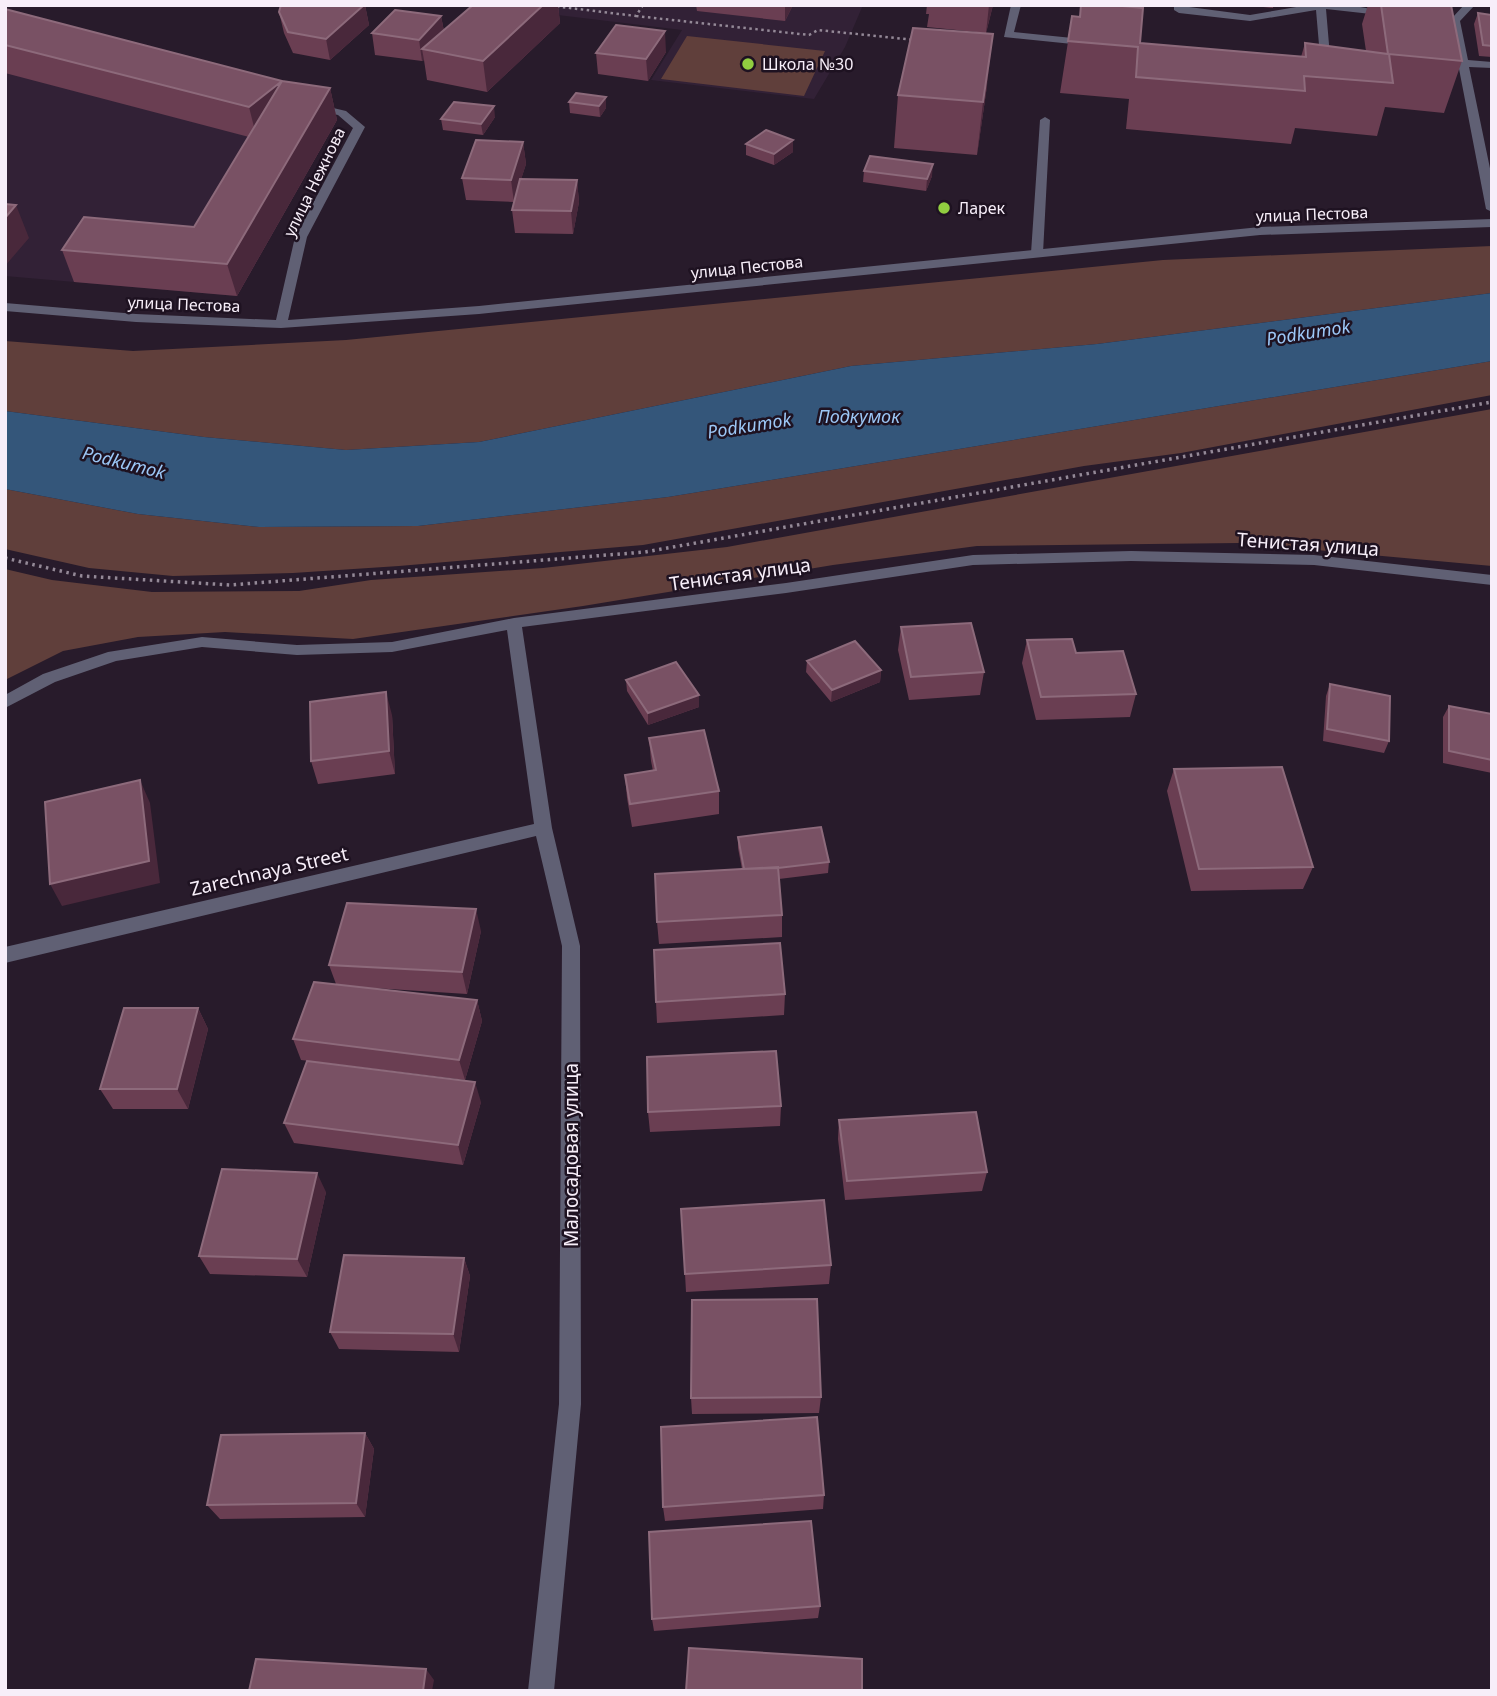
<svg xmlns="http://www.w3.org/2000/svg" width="1497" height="1696" viewBox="0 0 1497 1696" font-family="'Noto Sans',sans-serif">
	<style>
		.built { fill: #322136 }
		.green { fill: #603f3b }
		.water { fill: #34567a }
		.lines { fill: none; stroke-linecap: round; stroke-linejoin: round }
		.path-far1 { stroke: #948997; stroke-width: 2.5; stroke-dasharray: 2.5 3.5; stroke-linecap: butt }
		.path { stroke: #948997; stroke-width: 3.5; stroke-dasharray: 2.5 4.5; stroke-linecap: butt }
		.lane { fill: #606074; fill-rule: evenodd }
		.street { fill: #606074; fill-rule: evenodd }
		.wall { fill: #6a3e52 }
		.shaded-wall { fill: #49283b }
		.building { fill: #795164; stroke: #8d6a7b; stroke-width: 2 }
		.poi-dot { fill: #91cd40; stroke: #1e1221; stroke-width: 2.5 }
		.labels { text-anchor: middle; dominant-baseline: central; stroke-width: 5; stroke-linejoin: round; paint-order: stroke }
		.far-poi-label { font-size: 16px; fill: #f7eef9; stroke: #1e1221; text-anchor: start }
		.far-street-label { font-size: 16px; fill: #f7eef9; stroke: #1e1221 }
		.far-water-label { font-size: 18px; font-style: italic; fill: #9cc7f6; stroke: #1e1221 }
		.street-label { font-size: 19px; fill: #f7eef9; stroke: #1e1221 }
	</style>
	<rect width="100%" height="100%" fill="#281b2b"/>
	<!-- built -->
	<path class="built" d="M474,5H863L845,47L814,99L651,80L682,30Z
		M5,37L290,113L337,120L237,296L5,276Z"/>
	<!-- green -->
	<path class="green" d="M687,36L825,51L804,96L661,79Z
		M1492,246V293L1097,344L851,366L479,442L346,450L204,437L5,411V341L133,351L346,340L1163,260Z
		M1492,361V395L1181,453L1084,466L643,545L399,566L293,573L173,576L89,568L5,549V489L138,514L259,527L418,526L668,497Z
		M1492,409V566L1239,543L977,546L833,565L583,606L353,639L225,632L138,637L63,651L5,680V569L52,580L152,592L299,591L371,580L543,568L727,547Z"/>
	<!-- water -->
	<path class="water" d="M1492,293V361L668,497L418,526L259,527L138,514L5,489V411L204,437L346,450L479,442L851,366L1097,344Z"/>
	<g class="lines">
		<!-- path-far1 -->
		<path class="path-far1" d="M545,5L636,16L643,5
			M636,16L809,35L818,30L915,40"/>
		<!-- path -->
		<path class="path" d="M5,558L82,576L230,585L645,552L1492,402"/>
		<!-- lane -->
		<path class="lane" d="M1011,5H1021L1014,32L1092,40L1097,43L1092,46L1004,37Z
			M1174,5L1250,15L1308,5H1349L1394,13L1389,16L1326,9L1331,68L1326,71L1321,68L1316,10L1250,21L1179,13L1174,10Z
			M1464,5H1475L1460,21L1468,60L1492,62V68L1469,67L1492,178V212L1486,209L1450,22L1426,17L1431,14L1453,17Z
			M1045,117L1050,120L1043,253L1037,257L1031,253L1040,120Z"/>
		<!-- street -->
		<path class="street" d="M312,103L346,111L365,127L307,237L288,320L479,306L1260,227L1492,219V227L1260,235L479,314L281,328L136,322L5,311V303L136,314L276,320L295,237L353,128L338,115L308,108L307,106Z
			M1131,551L1314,555L1492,575V585L1314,565L1131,561L973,565L786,593L522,627L552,828L580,946L581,1404L554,1691H528L559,1404L562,946L536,836L5,963V947L534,824L507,630L392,652L297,655L202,647L116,661L55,682L5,708V695L43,674L108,652L202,637L297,645L392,642L514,618L786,583L973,555Z"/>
	</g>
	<!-- wall -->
	<path class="wall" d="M281,5H365L369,25L330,60L293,53L284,33L279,12Z
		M473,5H558L560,23L487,92L427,80L424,60L422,61L375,55L372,33L441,16L444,31Z
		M696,5H793L785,21L697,11Z
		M927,5H993L986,33L927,27L929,14H926Z
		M1246,5H1273V8Z
		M1368,5H1451L1462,61L1444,113L1385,107L1377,136L1295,128L1291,144L1126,129L1129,99L1060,93L1072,16L1140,43L1301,57L1305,43L1366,51L1362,24Z
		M5,9L282,81L330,88L337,120L237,296L74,282L62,250L194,227L249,137L5,73Z
		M1478,13L1492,15V57L1479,56L1474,24Z
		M666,52L648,81L598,74L596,53Z
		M987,86L977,155L894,148L898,95Z
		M606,97V108L600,117L570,113L569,102Z
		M495,117L483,135L443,130L441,119Z
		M523,142L526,164L521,179L577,180L579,202L573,234L515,233L512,210L516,194L514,202L466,200L462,178Z
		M746,144L793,152L774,165L746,155Z
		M864,171L932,176L926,191L863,182Z
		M901,627L984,672L980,695L909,700L898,650Z
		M1027,640L1076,653L1136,694L1130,717L1036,720L1022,663Z
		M807,661L881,670L880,682L831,702L806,672Z
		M626,680L699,695V707L648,725L627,691Z
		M1330,684L1389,741L1384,753L1323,741L1326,696Z
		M1449,706L1492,714V773L1443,763V717Z
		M392,715L395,774L318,784L311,761Z
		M649,738L719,791V814L632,827L627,798L625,775L653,771L651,761Z
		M1174,769L1313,867L1303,889L1191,891L1167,791Z
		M738,837L829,862L828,873L779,879L782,915V937L659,944L657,922L742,869L738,848Z
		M481,931L467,994L373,988L477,1000L482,1021L465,1080L301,1060L293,1039L336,984L329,965Z
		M785,994L784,1015L657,1023L656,1002Z
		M198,1008L208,1029L188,1109H113L100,1089Z
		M481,1102L463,1165L294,1143L284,1123Z
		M781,1106L780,1126L650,1132L648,1112Z
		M839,1120L987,1172L982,1191L845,1200L838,1139Z
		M326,1192L307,1277L210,1274L199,1256Z
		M464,1258L470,1276L459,1352L339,1349L330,1332Z
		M831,1265L829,1284L686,1292L685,1274Z
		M821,1397L819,1413L692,1414L691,1398Z
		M365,1433L374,1449L365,1517L220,1519L207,1505Z
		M824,1495L823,1509L665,1521L663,1507Z
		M820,1606L818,1618L654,1631L652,1619Z"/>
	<!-- shaded-wall -->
	<path class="shaded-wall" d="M364,5H365L369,25L330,60L326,39Z
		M543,5H558L560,23L487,92L483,61Z
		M785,5H793L785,21Z
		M989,5H993L986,33Z
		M441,16L445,37L422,49L424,60L422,61L419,40Z
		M665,31L666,52L648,81L646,59Z
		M993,34L987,86L977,155L983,102Z
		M282,81L257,139L249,107Z
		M330,88L337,120L237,296L227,264Z
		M606,97V108L600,117L599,106Z
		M494,106L495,117L483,135L481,124Z
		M793,140V152L774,165V154Z
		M523,142L526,164L514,202L511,180Z
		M933,164L932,176L926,191L927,179Z
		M577,180L579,202L573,234L571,211Z
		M16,205L29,238L5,266V218Z
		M881,670L880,682L831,702L832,690Z
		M386,692L392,715L395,774L389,751Z
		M699,695V707L648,725V713Z
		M140,780L150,803L160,883L62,906L50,884Z
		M476,909L481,931L467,994L462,972Z
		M477,1000L482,1021L465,1080L459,1060Z
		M198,1008L208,1029L188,1109L177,1089Z
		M475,1082L481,1102L463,1165L458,1145Z
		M317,1173L326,1192L307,1277L297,1259Z
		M464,1258L470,1276L459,1352L453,1334Z
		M365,1433L374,1449L365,1517L356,1503Z
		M426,1669L434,1680L432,1691H423Z"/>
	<!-- building -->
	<path class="building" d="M281,5H364L326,39L288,32L279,12Z
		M473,5H543L483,61L422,49Z
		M1081,5H1112L1143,8L1140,43L1306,57L1305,43L1388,54L1381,5H1451L1462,61L1389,54L1393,83L1304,76L1305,91L1136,77L1138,47L1068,41L1072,16L1080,17Z
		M5,9L282,81L249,107L5,45Z
		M395,10L441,16L419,40L372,33Z
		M1478,13L1492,15V46L1483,45Z
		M616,25L665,31L646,59L596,53Z
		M913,28L993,34L983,102L898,95Z
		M282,81L330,88L227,264L62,250L84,217L194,227Z
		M576,93L606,97L599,106L569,102Z
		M454,102L494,106L481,124L441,119Z
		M766,130L793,140L774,154L746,144Z
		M476,140L523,142L511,180L462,178Z
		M870,156L933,164L927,179L864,171Z
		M520,179L577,180L571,211L512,210Z
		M5,204L16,205L5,218Z
		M971,623L984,672L911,677L901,627Z
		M1072,639L1076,653L1123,651L1136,694L1041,697L1027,640Z
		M855,641L881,670L832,690L807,661Z
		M676,662L699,695L648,713L626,680Z
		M1330,684L1390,696L1389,741L1327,729Z
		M386,692L389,751L311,761L310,702Z
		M1449,706L1492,714V760L1449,751Z
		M704,730L719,791L630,804L625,775L656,770L649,738Z
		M1282,767L1313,867L1199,869L1174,769Z
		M140,780L149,861L50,884L45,802Z
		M821,827L829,862L778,868L744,869L738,837Z
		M778,867L782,915L657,922L655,874Z
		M347,903L476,909L462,972L329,965Z
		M780,943L785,994L656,1002L654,950Z
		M314,982L477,1000L459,1060L293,1039Z
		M124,1008H198L177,1089H100Z
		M776,1051L781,1106L648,1112L647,1057Z
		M307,1061L475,1082L458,1145L284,1123Z
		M976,1112L987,1172L847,1181L839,1120Z
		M222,1169L317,1173L297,1259L199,1256Z
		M824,1200L831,1265L685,1274L681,1209Z
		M344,1255L464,1258L453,1334L330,1332Z
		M817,1299L821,1397L691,1398L692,1300Z
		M817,1417L824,1495L663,1507L661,1427Z
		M365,1433L356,1503L207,1505L221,1435Z
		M811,1521L820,1606L652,1619L649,1532Z
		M689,1648L862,1659V1691H686Z
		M256,1659L426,1669L423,1691H249Z"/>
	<!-- markers -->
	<g class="poi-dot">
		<circle cx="748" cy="64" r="7"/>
		<circle cx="944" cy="208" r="7"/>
	</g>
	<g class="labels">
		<!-- far-poi labels -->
		<g class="far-poi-label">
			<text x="762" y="64">Школа №30</text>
			<text x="958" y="208">Ларек</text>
		</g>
		<!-- far-street labels -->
		<g class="far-street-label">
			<text transform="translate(314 182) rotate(-64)">улица Нежнова</text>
			<text transform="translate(1312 214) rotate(-2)">улица Пестова</text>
			<text transform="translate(747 267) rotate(-6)">улица Пестова</text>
			<text transform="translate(184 304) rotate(2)">улица Пестова</text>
		</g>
		<!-- far-water labels -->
		<g class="far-water-label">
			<text transform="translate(1308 332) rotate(-9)">Podkumok</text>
			<text x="859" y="416">Подкумок</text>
			<text transform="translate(749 425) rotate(-9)">Podkumok</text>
			<text transform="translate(124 462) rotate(14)">Podkumok</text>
		</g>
		<!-- street labels -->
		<g class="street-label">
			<text transform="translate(1308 544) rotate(4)">Тенистая улица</text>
			<text transform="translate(740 574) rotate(-8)">Тенистая улица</text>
			<text transform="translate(269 871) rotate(-13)">Zarechnaya Street</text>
			<text transform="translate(571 1155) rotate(-90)">Малосадовая улица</text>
		</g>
	</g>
	<!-- border -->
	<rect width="1497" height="1696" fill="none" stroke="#f7eef9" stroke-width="14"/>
</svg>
